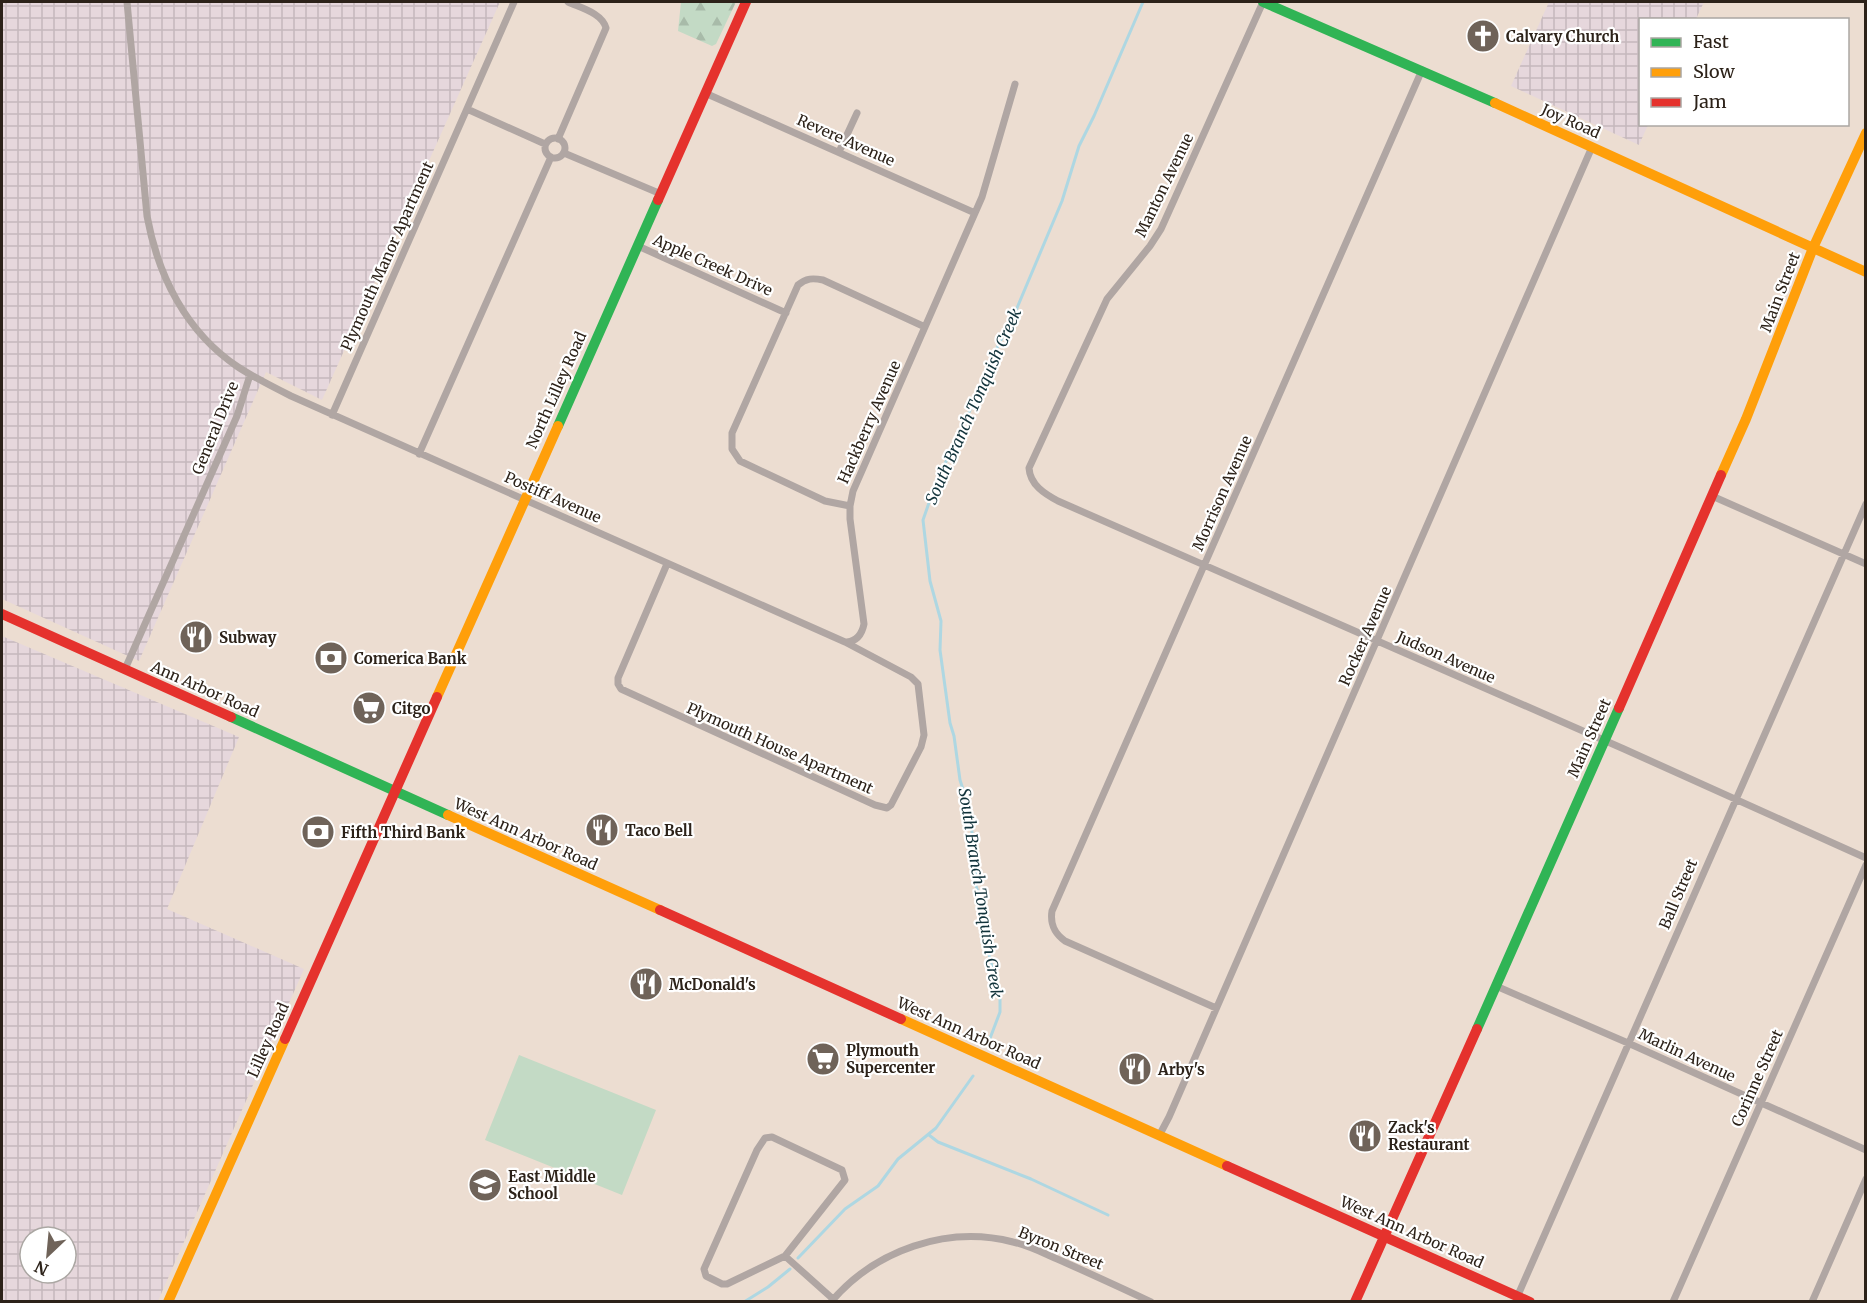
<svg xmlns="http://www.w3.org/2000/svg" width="1867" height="1303" viewBox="0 0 1867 1303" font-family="Merriweather,serif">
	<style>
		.industrial { fill: url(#industrial-grid); fill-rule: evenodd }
		.forest { fill: url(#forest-firs) }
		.pitch { fill: #c3dac5 }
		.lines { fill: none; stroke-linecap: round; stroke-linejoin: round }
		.stream { stroke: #aed7e2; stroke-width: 3 }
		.street { stroke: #b0a6a3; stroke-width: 7 }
		.fast { stroke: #30b455; stroke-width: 10 }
		.slow { stroke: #ff9f0a; stroke-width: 10 }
		.jam { stroke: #e5322d; stroke-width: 10 }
		.labels { text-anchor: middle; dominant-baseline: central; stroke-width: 4.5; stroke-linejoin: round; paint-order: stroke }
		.poi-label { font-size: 15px; font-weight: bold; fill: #2c2219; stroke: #fff; text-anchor: start }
		.street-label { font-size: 15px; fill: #2c2219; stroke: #fff }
		.water-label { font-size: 16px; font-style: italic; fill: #12333b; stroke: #fff }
	</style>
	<defs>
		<pattern id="industrial-grid" width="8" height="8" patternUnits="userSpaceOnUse" patternTransform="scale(1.5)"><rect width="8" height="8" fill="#e6d7dc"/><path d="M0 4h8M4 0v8" fill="none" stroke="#c5b8bc"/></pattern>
		<pattern id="forest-firs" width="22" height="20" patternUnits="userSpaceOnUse" patternTransform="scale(1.5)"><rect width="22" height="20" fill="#c3dac5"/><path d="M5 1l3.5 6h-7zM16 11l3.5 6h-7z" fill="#a8bba9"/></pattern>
	</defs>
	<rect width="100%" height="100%" fill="#ecddd1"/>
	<!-- industrial -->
	<path class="industrial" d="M2,2H500L322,400L266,372L139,661L2,599Z
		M1549,2H1704L1696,19L1640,20V124L1648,125L1639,145L1511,86Z
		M2,636L239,737L167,909L304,969L158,1301H2ZM30,1237H66V1273H30Z"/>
	<!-- forest -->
	<path class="forest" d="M681,2H736L716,44L712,46L678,31Z"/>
	<!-- pitch -->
	<path class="pitch" d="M519,1055L656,1110L622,1195L485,1140Z"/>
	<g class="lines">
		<!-- stream -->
		<path class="stream" d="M989,1041L1000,1012V999L987,946L985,912L976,886V865L969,808L960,780L954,736L950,723L940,650L941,621L930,581L923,520L938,477L957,440L997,348L1017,308L1062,201L1079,146L1094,116L1143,2
			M929,1135L938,1142L1031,1179L1108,1215
			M798,1258L845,1209L878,1186L898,1159L936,1128L973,1076
			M744,1302L768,1287L790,1269"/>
		<!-- street -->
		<path class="street" d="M127,2L147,216C158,276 186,332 238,367C255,378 273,387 291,396L845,642L911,677L918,684L924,735L921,747L891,805L887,808L875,805L621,689L618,684V678L667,564
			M1263,2L1161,229L1150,246L1107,299L1029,468C1030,485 1045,494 1058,501L1624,749L1866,858
			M705,93L975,213
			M467,109L545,144
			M545 148a10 10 0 1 1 20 0a10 10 0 1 1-20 0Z
			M558,139L606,28C602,13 581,8 568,2
			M839,152L857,113
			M564,153L661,194
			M638,246L786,313
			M332,415L514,2
			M419,454L551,157
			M1712,496L1866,564
			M850,506L825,501L740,461L732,449V433L798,285C806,278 813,278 823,280L925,327
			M847,642C857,641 862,634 864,624L850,519V506L853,491L982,197L1015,84
			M125,669L237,416L250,375
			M1496,986L1628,1043L1866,1150
			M1216,1008L1065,941C1054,933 1050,924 1052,911L1422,70
			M1160,1134L1169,1117L1592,147
			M772,1137L842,1170L845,1180L785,1256L727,1284H722L706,1276L704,1269L757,1150L765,1138Z
			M785,1256L833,1299
			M1518,1295L1866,504
			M831,1302C875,1250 947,1225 1013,1242C1031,1246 1047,1255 1064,1262C1093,1275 1122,1288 1151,1302
			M1673,1302L1866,865
			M1812,1302L1866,1179"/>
		<!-- fast -->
		<path class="fast" d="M1263,2L1495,103
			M558,426L658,200
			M231,717L448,815
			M1477,1029L1619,708"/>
		<!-- slow -->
		<path class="slow" d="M1495,103L1866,272
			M1721,475L1746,419L1813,248L1866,133
			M437,697L558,426
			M448,815L660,910
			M901,1019L1227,1166
			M168,1302L285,1039"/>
		<!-- jam -->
		<path class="jam" d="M658,200L746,2
			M2,614L231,717
			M1619,708L1721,475
			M660,910L901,1019
			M285,1039L437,697
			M1227,1166L1530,1302
			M1355,1302L1477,1029"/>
	</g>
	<!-- icons -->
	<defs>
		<g id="church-disc" transform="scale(1.725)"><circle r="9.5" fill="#6f6359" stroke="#fff"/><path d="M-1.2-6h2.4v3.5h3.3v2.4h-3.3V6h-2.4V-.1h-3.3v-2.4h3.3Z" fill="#fff"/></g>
		<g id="restaurant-disc" transform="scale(1.725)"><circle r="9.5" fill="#6f6359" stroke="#fff"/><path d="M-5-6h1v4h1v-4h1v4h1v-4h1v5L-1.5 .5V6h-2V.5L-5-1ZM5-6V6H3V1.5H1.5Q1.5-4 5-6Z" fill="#fff"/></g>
		<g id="bank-disc" transform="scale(1.725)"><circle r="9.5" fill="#6f6359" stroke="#fff"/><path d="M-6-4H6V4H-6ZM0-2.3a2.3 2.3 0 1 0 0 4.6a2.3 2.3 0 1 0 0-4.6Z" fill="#fff"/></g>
		<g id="supermarket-disc" transform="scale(1.725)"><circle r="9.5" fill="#6f6359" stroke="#fff"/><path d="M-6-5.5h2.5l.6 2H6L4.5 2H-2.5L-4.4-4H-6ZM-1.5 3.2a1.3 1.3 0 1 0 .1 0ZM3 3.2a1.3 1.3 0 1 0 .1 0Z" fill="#fff"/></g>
		<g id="school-disc" transform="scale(1.725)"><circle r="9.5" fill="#6f6359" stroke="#fff"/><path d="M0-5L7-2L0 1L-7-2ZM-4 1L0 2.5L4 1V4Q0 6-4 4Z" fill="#fff"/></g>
	</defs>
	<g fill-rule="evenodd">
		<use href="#church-disc" x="1483" y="36"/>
		<use href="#restaurant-disc" x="196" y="637"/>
		<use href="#bank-disc" x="331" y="658"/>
		<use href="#supermarket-disc" x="369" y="708"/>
		<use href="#restaurant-disc" x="602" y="830"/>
		<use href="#bank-disc" x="318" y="832"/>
		<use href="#restaurant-disc" x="646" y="984"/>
		<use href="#supermarket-disc" x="823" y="1059"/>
		<use href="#restaurant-disc" x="1135" y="1069"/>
		<use href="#restaurant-disc" x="1365" y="1136"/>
		<use href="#school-disc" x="485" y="1185"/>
	</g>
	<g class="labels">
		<!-- poi labels -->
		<g class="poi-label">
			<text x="1506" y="36">Calvary Church</text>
			<text x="219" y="637">Subway</text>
			<text x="354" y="658">Comerica Bank</text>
			<text x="392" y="708">Citgo</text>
			<text x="625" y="830">Taco Bell</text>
			<text x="341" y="832">Fifth Third Bank</text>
			<text x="669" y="984">McDonald's</text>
			<text x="846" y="1050">Plymouth<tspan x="846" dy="17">Supercenter</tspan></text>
			<text x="1158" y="1069">Arby's</text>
			<text x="1388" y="1127">Zack's<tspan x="1388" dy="17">Restaurant</tspan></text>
			<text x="508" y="1176">East Middle<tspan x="508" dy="17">School</tspan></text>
		</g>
		<!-- street labels -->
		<g class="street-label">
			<text transform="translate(1571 121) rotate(24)">Joy Road</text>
			<text transform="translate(846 140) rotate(24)">Revere Avenue</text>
			<text transform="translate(1164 185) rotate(-64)">Manton Avenue</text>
			<text transform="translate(387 256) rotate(-66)">Plymouth Manor Apartment</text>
			<text transform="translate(713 265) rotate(24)">Apple Creek Drive</text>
			<text transform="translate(1780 292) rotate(-69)">Main Street</text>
			<text transform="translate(556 390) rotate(-66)">North Lilley Road</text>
			<text transform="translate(869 422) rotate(-66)">Hackberry Avenue</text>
			<text transform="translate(215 428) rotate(-68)">General Drive</text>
			<text transform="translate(1222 493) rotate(-66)">Morrison Avenue</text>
			<text transform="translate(553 497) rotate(24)">Postiff Avenue</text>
			<text transform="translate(1365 636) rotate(-66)">Rocker Avenue</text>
			<text transform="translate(1446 657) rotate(24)">Judson Avenue</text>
			<text transform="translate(205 689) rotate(24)">Ann Arbor Road</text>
			<text transform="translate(1589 738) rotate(-66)">Main Street</text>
			<text transform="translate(780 748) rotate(24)">Plymouth House Apartment</text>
			<text transform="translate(526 834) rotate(24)">West Ann Arbor Road</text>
			<text transform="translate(1678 894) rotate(-67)">Ball Street</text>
			<text transform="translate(969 1033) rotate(24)">West Ann Arbor Road</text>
			<text transform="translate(268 1040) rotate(-66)">Lilley Road</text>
			<text transform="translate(1687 1055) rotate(25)">Marlin Avenue</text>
			<text transform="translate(1757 1078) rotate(-66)">Corinne Street</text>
			<text transform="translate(1412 1232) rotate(24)">West Ann Arbor Road</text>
			<text transform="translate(1061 1248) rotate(22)">Byron Street</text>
		</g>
		<!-- water labels -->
		<g class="water-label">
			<text transform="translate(973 406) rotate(-66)">South Branch Tonquish Creek</text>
			<text transform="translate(981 893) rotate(81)">South Branch Tonquish Creek</text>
		</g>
	</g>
	<!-- border -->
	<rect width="1867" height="1303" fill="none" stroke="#2c2219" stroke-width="6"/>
	<!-- legend -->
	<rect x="1639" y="18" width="210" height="108" fill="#ffffff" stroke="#aba7a3" stroke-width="1.5"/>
	<rect x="1651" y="38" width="30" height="9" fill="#30b455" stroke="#aba7a3" stroke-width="1.5"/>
	<text x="1693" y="48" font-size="18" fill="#2c2219">Fast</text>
	<rect x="1651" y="68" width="30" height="9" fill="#ff9f0a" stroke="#aba7a3" stroke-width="1.5"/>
	<text x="1693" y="78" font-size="18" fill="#2c2219">Slow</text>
	<rect x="1651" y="98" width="30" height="9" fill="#e5322d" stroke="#aba7a3" stroke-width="1.5"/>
	<text x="1693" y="108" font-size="18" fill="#2c2219">Jam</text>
	<!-- north arrow -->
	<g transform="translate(48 1255) rotate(206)"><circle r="28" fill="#ffffff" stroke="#aba7a3" stroke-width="1.5"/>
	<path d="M0-4.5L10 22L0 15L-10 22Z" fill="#6f6359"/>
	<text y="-9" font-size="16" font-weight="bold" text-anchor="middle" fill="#2c2219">N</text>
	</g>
</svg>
